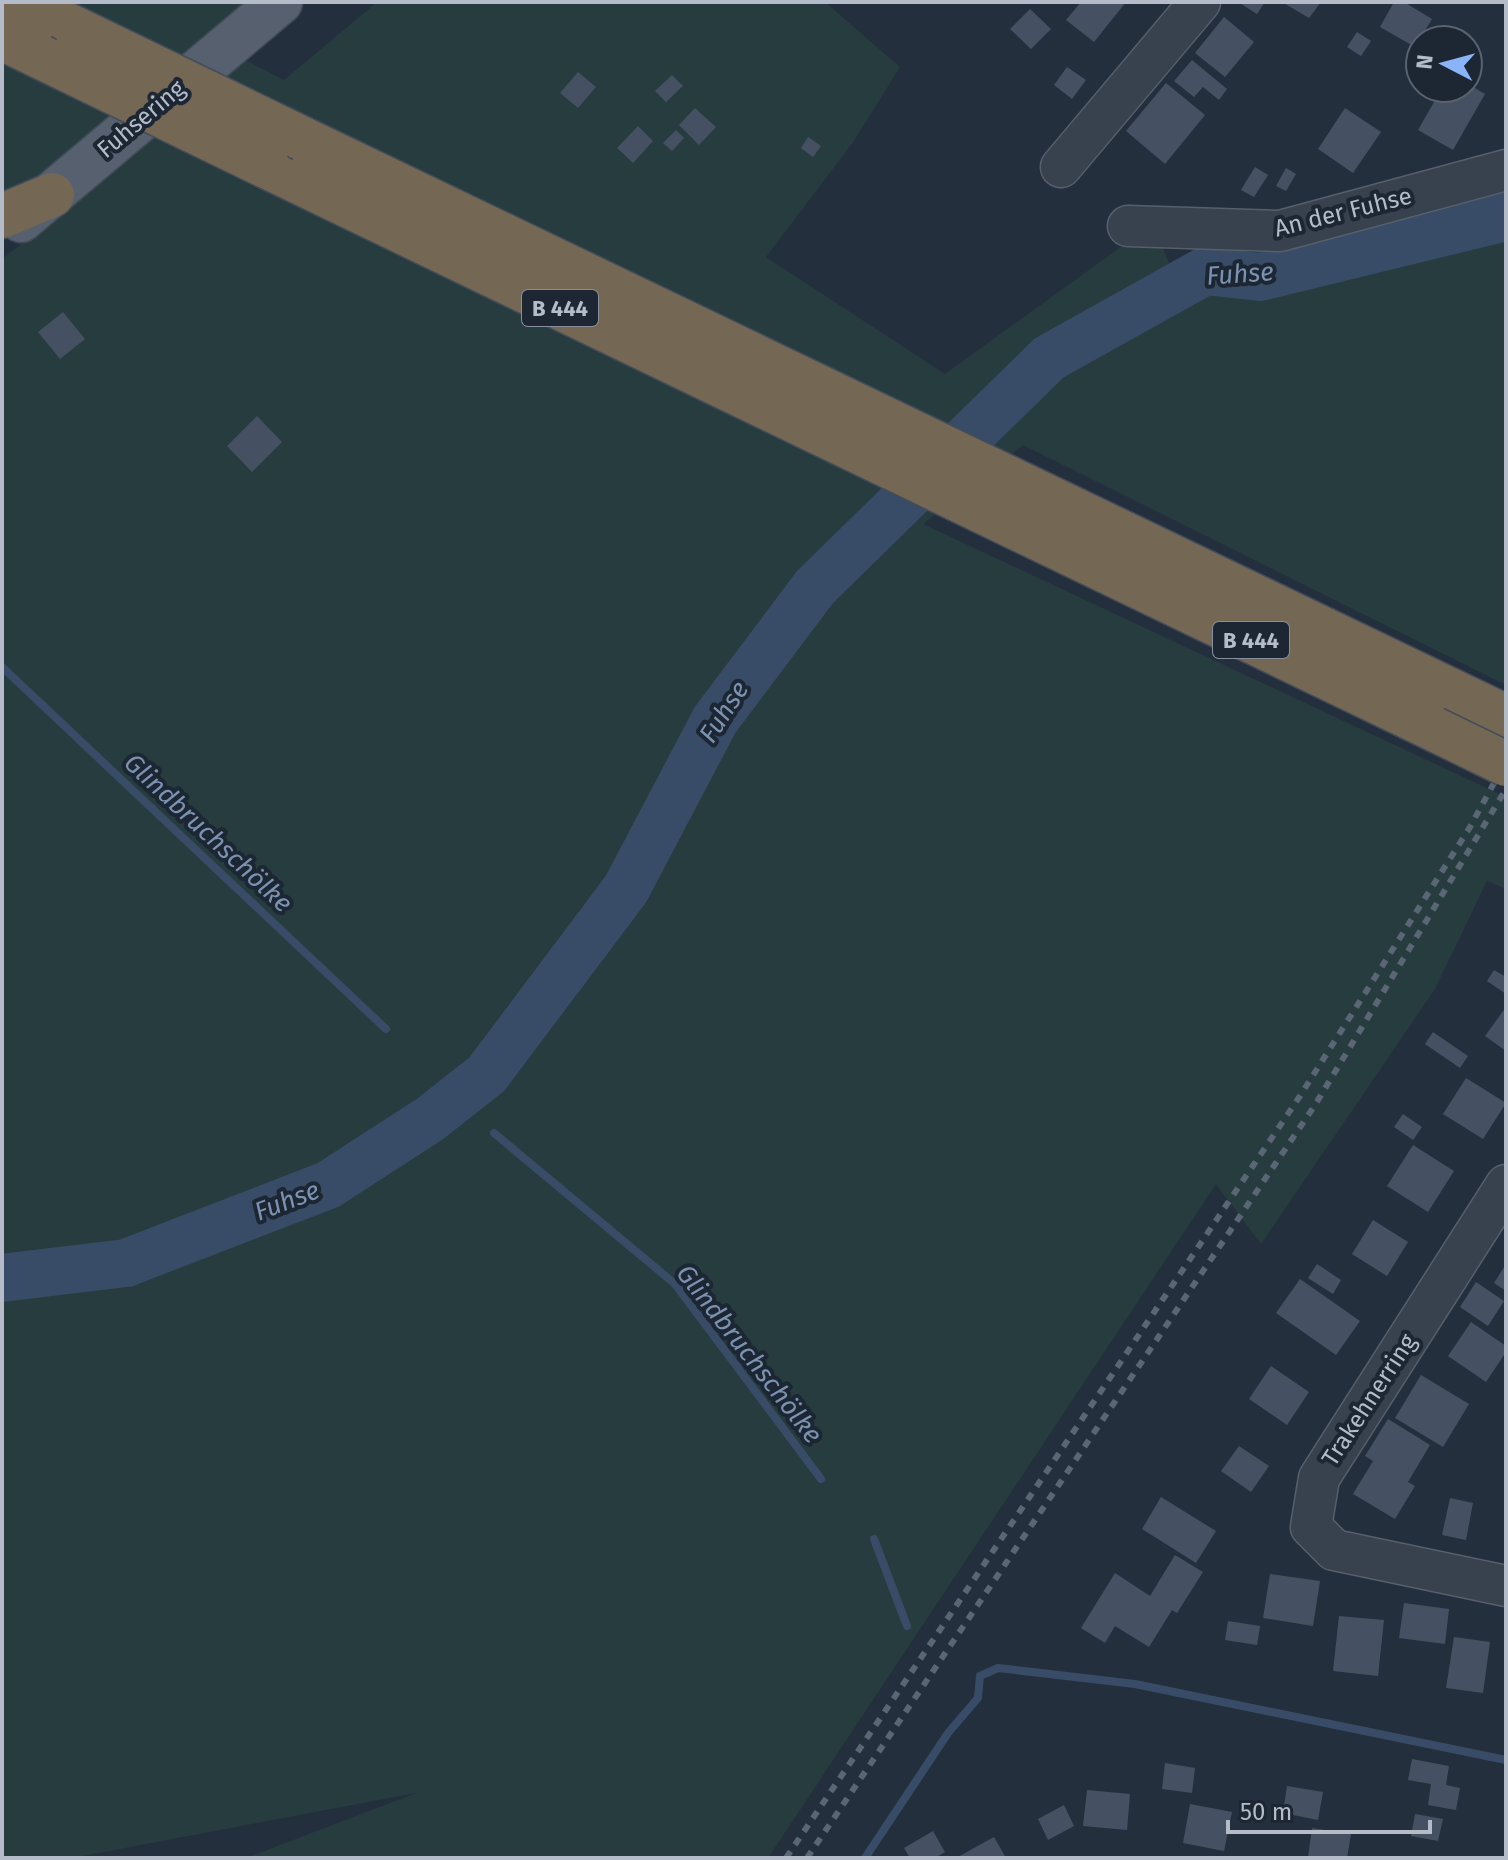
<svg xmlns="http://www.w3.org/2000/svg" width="1508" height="1860" viewBox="0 0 1508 1860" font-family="'Fira Sans',sans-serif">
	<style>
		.green { fill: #263c3f }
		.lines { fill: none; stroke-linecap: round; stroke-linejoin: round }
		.stream { stroke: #394c67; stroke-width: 8 }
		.river { stroke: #394c67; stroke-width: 48 }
		.building { fill: #455162 }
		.minor-casing { stroke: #565f6c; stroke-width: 43 }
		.major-casing { stroke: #414a57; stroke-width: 47 }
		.highway-casing { stroke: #434c59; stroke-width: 47 }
		.minor { stroke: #38414e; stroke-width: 40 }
		.major { stroke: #56606e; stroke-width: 44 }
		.highway { stroke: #746855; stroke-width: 44 }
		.rail { stroke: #5a6575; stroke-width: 6; stroke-dasharray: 8 8; stroke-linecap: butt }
		.highway-bridge-casing { stroke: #434c59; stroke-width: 47; stroke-linecap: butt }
		.highway-bridge { stroke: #746855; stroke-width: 44 }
		.labels { text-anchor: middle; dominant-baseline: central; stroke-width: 8; stroke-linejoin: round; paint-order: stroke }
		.shield { fill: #1d2633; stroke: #878f9c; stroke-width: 2 }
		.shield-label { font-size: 22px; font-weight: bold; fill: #b4bcc9 }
		.street-label { font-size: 24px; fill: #b4bcc9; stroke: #1d2633 }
		.water-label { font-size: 26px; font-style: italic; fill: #7c92b1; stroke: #1d2633 }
	</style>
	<rect width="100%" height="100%" fill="#242f3e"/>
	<!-- green -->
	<path class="green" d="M2,2H293L235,55L284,80L377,2H825L900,67L854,141L766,257L945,374L1129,241L1141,248L1161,243L1177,282L1278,241L1506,182V685L1023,445L923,524L1506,797V889L1487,881L1435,989L1261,1244L1216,1184L768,1858H246L416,1793L72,1858H2V259L134,156L2,199Z"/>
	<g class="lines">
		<!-- stream -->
		<path class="stream" d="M2,667L386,1029
			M494,1133L675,1284L821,1479
			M874,1539L907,1626
			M980,1676L998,1668L1135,1684L1506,1760
			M865,1858L948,1733L978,1698L980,1676"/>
		<!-- river -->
		<path class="river" d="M2,1278L126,1263L328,1185L430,1119L487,1074L626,889L715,720L815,587L1049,358L1205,271L1260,277L1506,217"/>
	</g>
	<!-- building -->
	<path class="building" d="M1081,2H1126L1094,42L1066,20Z
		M1238,2H1265L1257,14Z
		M1282,2H1321L1309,18Z
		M1394,2H1404L1432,19L1415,47L1380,27Z
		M1030,9L1051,29L1031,49L1010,29Z
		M1224,17L1254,42L1225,77L1195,53Z
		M1357,32L1371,41L1361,56L1347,47Z
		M1192,60L1227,89L1219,100L1203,87L1194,97L1174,81Z
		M1067,67L1086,80L1072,99L1054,85Z
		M578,72L596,87L578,108L560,93Z
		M672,75L683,86L666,102L655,91Z
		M1166,83L1205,115L1165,164L1126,131Z
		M1468,84L1485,94L1453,150L1418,130L1442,88H1468Z
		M695,108L716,127L699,145L679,125Z
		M1345,108L1381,132L1353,173L1318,149Z
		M638,126L653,141L633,163L617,148Z
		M676,130L684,138L672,151L663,143Z
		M808,137L821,146L813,157L801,148Z
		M1255,167L1268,175L1254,197L1241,190Z
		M1286,168L1296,174L1286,191L1276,186Z
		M63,312L85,339L60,359L38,332Z
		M257,416L282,442L252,472L227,446Z
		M1494,970L1506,977V994L1487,981Z
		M1506,1007V1051L1485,1036Z
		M1433,1032L1468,1056L1460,1068L1425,1044Z
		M1466,1078L1506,1103L1483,1139L1443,1114Z
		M1403,1114L1422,1127L1413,1140L1394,1127Z
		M1413,1145L1454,1171L1428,1212L1387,1186Z
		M1373,1220L1408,1242L1387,1276L1352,1254Z
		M1317,1264L1341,1280L1333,1294L1308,1278Z
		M1506,1264V1291L1494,1283Z
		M1300,1279L1360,1321L1336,1355L1276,1313Z
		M1476,1282L1504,1301L1488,1326L1460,1307Z
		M1471,1322L1506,1346V1352L1486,1382L1448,1356Z
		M1271,1366L1309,1392L1287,1425L1249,1399Z
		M1421,1375L1469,1404L1443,1447L1395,1418Z
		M1388,1419L1430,1445L1408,1482L1415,1486L1395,1519L1353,1494L1373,1461L1365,1456Z
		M1239,1446L1269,1466L1251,1492L1221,1471Z
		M1161,1497L1216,1531L1196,1563L1142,1529Z
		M1450,1498L1473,1503L1466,1540L1442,1535Z
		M1175,1555L1203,1572L1177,1613L1172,1610L1149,1647L1115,1626L1105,1643L1081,1628L1115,1573L1150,1596Z
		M1270,1574L1320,1581L1313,1626L1263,1618Z
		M1404,1603L1449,1609L1445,1644L1399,1638Z
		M1339,1616L1384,1620L1378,1676L1333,1671Z
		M1228,1621L1260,1626L1257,1645L1225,1640Z
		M1454,1637L1490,1642L1483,1693L1446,1688Z
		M1412,1759L1449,1766L1446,1785L1460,1788L1456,1810L1428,1805L1431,1784L1408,1780Z
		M1165,1763L1195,1768L1192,1793L1162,1789Z
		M1287,1786L1323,1792L1318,1820L1283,1813Z
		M1087,1790L1130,1794L1127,1830L1083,1826Z
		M1190,1804L1232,1812L1224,1851L1183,1843Z
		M1064,1805L1074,1826L1048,1840L1038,1819Z
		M1415,1814L1443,1819L1438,1841L1411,1836Z
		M1312,1828L1351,1834L1347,1858H1308Z
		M933,1831L945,1852L935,1858H910L904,1848Z
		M994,1837L1006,1858H956Z"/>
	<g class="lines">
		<!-- minor casing -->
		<g class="minor-casing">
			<path id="minor" d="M1061,167L1200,2
				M1128,226L1280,231L1506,170
				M1506,1185L1319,1478L1311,1527L1334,1550L1506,1586"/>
		</g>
		<!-- major casing -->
		<g class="major-casing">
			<path id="major" d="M21,220L280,2"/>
		</g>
		<!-- highway casing -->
		<g class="highway-casing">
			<path id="highway" d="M20,2L76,29
				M2,38L41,57
				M303,139L1506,717
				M268,167L1434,729
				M2,216L52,195"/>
		</g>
		<!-- minor -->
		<use href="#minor" class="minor"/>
		<!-- major -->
		<use href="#major" class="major"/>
		<!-- highway -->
		<use href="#highway" class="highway"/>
		<!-- rail -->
		<path class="rail" d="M786,1858L1300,1096L1470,827L1506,761
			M807,1858L1315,1105L1506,789"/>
		<!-- highway-bridge casing -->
		<g class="highway-bridge-casing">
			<path id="highway-bridge" d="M76,29L303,139
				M41,57L268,167
				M1434,729L1506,764"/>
		</g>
		<!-- highway-bridge -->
		<use href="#highway-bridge" class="highway-bridge"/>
	</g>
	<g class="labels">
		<!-- shield labels -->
		<g class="shield">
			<rect x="522" y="290" width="76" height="36" rx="6"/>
			<rect x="1213" y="622" width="76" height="36" rx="6"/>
		</g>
		<g class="shield-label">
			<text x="560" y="308">B 444</text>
			<text x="1251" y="640">B 444</text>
		</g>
		<!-- street labels -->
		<g class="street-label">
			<text transform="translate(141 119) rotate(-40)">Fuhsering</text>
			<text transform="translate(1343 212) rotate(-14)">An der Fuhse</text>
			<text transform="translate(1369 1400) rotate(-57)">Trakehnerring</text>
		</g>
		<!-- water labels -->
		<g class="water-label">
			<text transform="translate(1240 274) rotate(-4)">Fuhse</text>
			<text transform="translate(724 712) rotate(-57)">Fuhse</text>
			<text transform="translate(208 833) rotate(43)">Glindbruchschölke</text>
			<text transform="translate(287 1201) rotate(-21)">Fuhse</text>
			<text transform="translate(749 1354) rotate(52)">Glindbruchschölke</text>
		</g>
	</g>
	<!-- border -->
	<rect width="1508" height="1860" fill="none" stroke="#b4bcc9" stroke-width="8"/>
	<!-- north arrow -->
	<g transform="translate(1444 64) rotate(276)"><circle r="38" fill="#1d2633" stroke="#59626f" stroke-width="2"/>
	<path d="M0-6L14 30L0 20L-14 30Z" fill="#8ab4f8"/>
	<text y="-12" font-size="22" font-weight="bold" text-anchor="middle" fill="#b4bcc9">N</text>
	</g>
	<!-- scale -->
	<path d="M1228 1820v12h202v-12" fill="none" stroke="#b4bcc9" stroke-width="4"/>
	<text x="1240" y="1820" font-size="24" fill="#b4bcc9" stroke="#1d2633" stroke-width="6" paint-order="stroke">50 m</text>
</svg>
